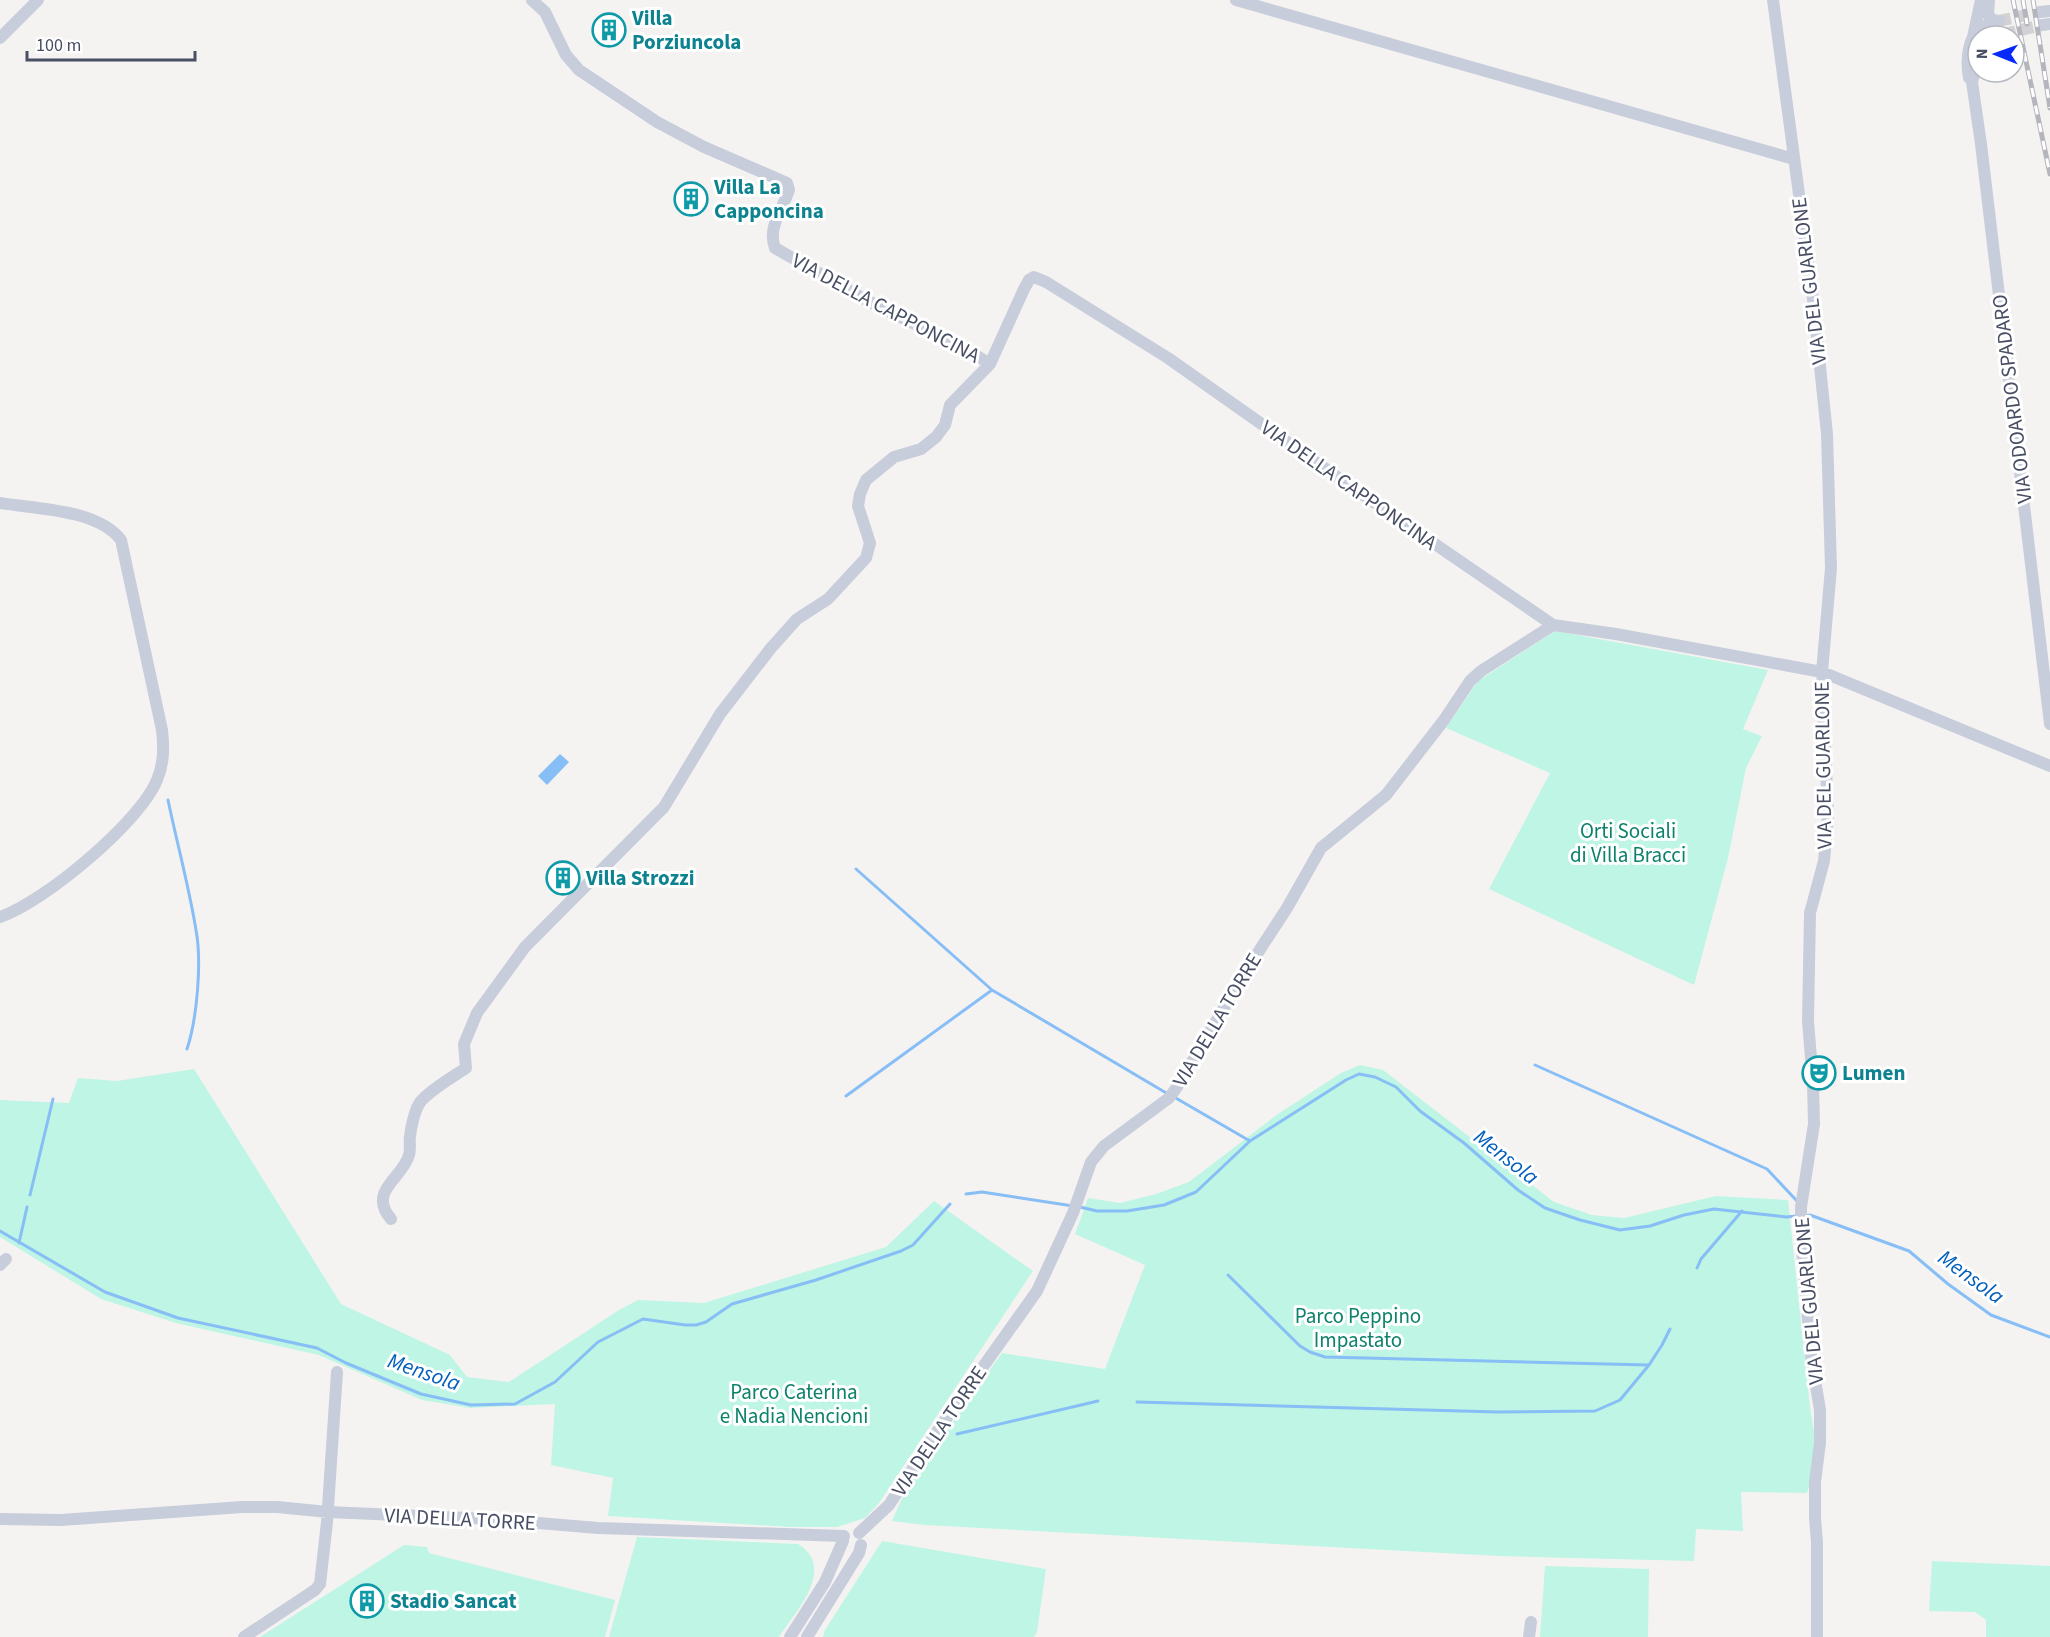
<svg xmlns="http://www.w3.org/2000/svg" width="2050" height="1637" viewBox="0 0 2050 1637" font-family="'Source Sans 3',sans-serif">
	<style>
		.green { fill: #bef5e4 }
		.water { fill: #87bef6 }
		.lines { fill: none; stroke-linecap: round; stroke-linejoin: round }
		.stream { stroke: #87bef6; stroke-width: 3 }
		.minor-tunnel { stroke: #d2d2d5; stroke-width: 12; stroke-dasharray: 12 6; stroke-linecap: butt }
		.minor { stroke: #c8cddb; stroke-width: 12 }
		.rail-casing { stroke: #b4b5bd; stroke-width: 5 }
		.rail { stroke: #fff; stroke-width: 3; stroke-dasharray: 9; stroke-linecap: butt }
		.labels { text-anchor: middle; dominant-baseline: central; stroke-width: 6; stroke-linejoin: round; paint-order: stroke }
		.culture-label { font-size: 21px; font-weight: bold; fill: #0d838f; stroke: #fff; text-anchor: start }
		.street-label { font-size: 21px; fill: #484e63; stroke: #fff }
		.park-label { font-size: 21px; fill: #0d826b; stroke: #fff }
		.water-label { font-size: 22px; font-style: italic; fill: #005ebd; stroke: #fff }
	</style>
	<rect width="100%" height="100%" fill="#f5f3f2"/>
	<!-- green -->
	<path class="green" d="M1555,631L1768,670L1743,729L1762,736L1746,768L1728,858L1694,985L1489,889L1550,773L1446,728L1478,681Z
		M1360,1065L1383,1070L1554,1202L1592,1215L1624,1218L1716,1196L1788,1200L1810,1407L1818,1458L1807,1493L1741,1492L1743,1531L1696,1529L1694,1561L1499,1556L925,1525L892,1521L908,1485L1002,1353L1105,1369L1145,1265L1075,1234L1088,1198L1120,1203L1156,1194L1189,1182L1278,1114L1341,1073Z
		M194,1069L341,1304L450,1355L467,1377L509,1382L619,1310L638,1300L704,1303L886,1247L934,1201L1033,1271L879,1503L865,1518L837,1527H791L608,1516L613,1478L551,1465L555,1404L470,1408L422,1400L319,1355L176,1323L101,1299L0,1237V1100L69,1103L78,1078L117,1081Z
		M637,1537L798,1544C837,1568 796,1611 779,1637H609Z
		M882,1541L1046,1569L1037,1632L1034,1637H823L825,1630Z
		M404,1545L427,1547L429,1553L615,1600L605,1637H260Z
		M1932,1561L2050,1566V1637H1986V1620L1975,1612L1929,1611Z
		M1545,1566L1649,1569L1648,1637H1540Z"/>
	<!-- water -->
	<path class="water" d="M560,754L569,762L547,785L538,776Z"/>
	<g class="lines">
		<!-- stream -->
		<path class="stream" d="M168,800C177,843 189,887 196,930C202,962 197,1019 187,1049
			M856,869L992,990L1168,1094
			M1535,1065L1767,1169L1797,1201
			M846,1096L992,990
			M1174,1097L1250,1141
			M966,1194L982,1192L1073,1206
			M30,1195L53,1099
			M1080,1207L1097,1211H1127L1164,1205L1196,1192L1250,1141L1346,1080L1359,1074L1375,1077L1396,1087L1420,1111L1464,1143L1518,1190L1545,1208L1580,1220L1620,1230L1650,1226L1684,1215L1714,1209L1786,1217L1797,1216
			M1804,1216L1810,1215L1909,1251L1948,1284L1991,1315L2050,1337
			M0,1231L105,1292L178,1318L317,1348L346,1363L421,1394L471,1405L515,1404L555,1382L598,1342L643,1319L685,1325H696L706,1322L732,1304L816,1280L901,1251L913,1245L950,1204
			M19,1243L27,1207
			M1697,1268L1701,1259L1742,1211
			M1228,1275L1300,1346L1310,1352L1325,1357L1648,1365
			M1137,1402L1498,1412L1595,1411L1620,1400L1649,1365L1662,1345L1670,1329
			M957,1434L1098,1401"/>
		<!-- minor-tunnel -->
		<path class="minor-tunnel" d="M1999,21L2040,12
			M2004,34L2042,25"/>
		<!-- minor -->
		<path class="minor" d="M532,0L545,12L566,55L579,70L657,122L704,147L787,183L789,190C783,209 767,227 775,248L866,300L964,348L990,364
			M1236,0L1794,159
			M1773,0L1813,299L1827,434L1831,568L1822,672L1828,815L1824,861L1810,913L1808,1021L1813,1083L1814,1124L1801,1207V1237L1811,1356L1820,1410V1443L1815,1482V1518L1817,1542V1637
			M1989,0L1988,15L1993,20L1999,21
			M2040,12L2050,11
			M2042,25L2050,24
			M2000,36L2004,34
			M1973,37L1981,0
			M0,38L38,0
			M1978,59L1972,82L1981,144L2050,724
			M1969,78C1966,62 1967,38 1981,28C1986,24 1993,23 1999,21
			M0,503C36,509 97,509 121,540L162,730C164,748 164,763 157,780C140,822 43,903 0,917
			M391,1219C367,1191 403,1178 409,1155C411,1149 409,1142 410,1136C411,1127 415,1108 421,1101C433,1088 451,1078 466,1068L464,1044L477,1013L525,947L664,807L720,714L771,648L797,619L828,599L866,558L870,543L858,506L860,494L866,480L894,457L921,449L936,437L945,425L950,405L990,364L1024,289L1029,280L1034,277L1046,282L1168,358L1311,459L1553,625L1616,634L1822,672L2050,766
			M0,1265L6,1259
			M0,1519L61,1520L242,1507H277L328,1512L491,1519L598,1528L844,1536
			M859,1533L889,1505L936,1433L1037,1291L1073,1213L1091,1162L1104,1146L1169,1098L1177,1087L1246,971L1287,908L1321,848L1386,795L1444,720L1470,681L1481,671L1553,625
			M244,1637L315,1590L320,1584L327,1522L337,1372
			M790,1637L825,1582L843,1541
			M807,1637L859,1553L861,1545
			M1529,1637L1531,1622"/>
		<!-- rail casing -->
		<g class="rail-casing">
			<path id="rail" d="M2013,0L2050,174
				M2023,0L2027,24
				M2033,0L2050,108"/>
		</g>
		<!-- rail -->
		<use href="#rail" class="rail"/>
	</g>
	<!-- icons -->
	<defs>
		<g id="building-ring" transform="scale(1.725)"><circle r="9.5" fill="#fff" stroke="#0f9aa8" stroke-width="1.5"/><path d="M-4-6H4V6H1V3H-1V6H-4ZM-2.5-4.3h1.7v1.8h-1.7ZM.8-4.3h1.7v1.8H.8ZM-2.5-1h1.7V.8h-1.7ZM.8-1h1.7V.8H.8Z" fill="#0f9aa8"/></g>
		<g id="theatre-ring" transform="scale(1.725)"><circle r="9.5" fill="#fff" stroke="#0f9aa8" stroke-width="1.5"/><path d="M-5-5.5Q0-4 5-5.5V0Q5 5 0 6Q-5 5-5 0ZM-3.3-2.5H-1v1.5H-3.3ZM1-2.5H3.3v1.5H1ZM-2.8 1Q0 5.5 2.8 1Z" fill="#0f9aa8"/></g>
	</defs>
	<g fill-rule="evenodd">
		<use href="#building-ring" x="609" y="30"/>
		<use href="#building-ring" x="691" y="199"/>
		<use href="#building-ring" x="563" y="878"/>
		<use href="#theatre-ring" x="1819" y="1073"/>
		<use href="#building-ring" x="367" y="1601"/>
	</g>
	<g class="labels">
		<!-- culture labels -->
		<g class="culture-label">
			<text x="632" y="18">Villa<tspan x="632" dy="24">Porziuncola</tspan></text>
			<text x="714" y="187">Villa La<tspan x="714" dy="24">Capponcina</tspan></text>
			<text x="586" y="878">Villa Strozzi</text>
			<text x="1842" y="1073">Lumen</text>
			<text x="390" y="1601">Stadio Sancat</text>
		</g>
		<!-- street labels -->
		<g class="street-label">
			<text transform="translate(1809 281) rotate(-97)">VIA DEL GUARLONE</text>
			<text transform="translate(886 308) rotate(28)">VIA DELLA CAPPONCINA</text>
			<text transform="translate(2012 399) rotate(-97)">VIA ODOARDO SPADARO</text>
			<text transform="translate(1349 485) rotate(35)">VIA DELLA CAPPONCINA</text>
			<text transform="translate(1823 765) rotate(-91)">VIA DEL GUARLONE</text>
			<text transform="translate(1217 1020) rotate(-59)">VIA DELLA TORRE</text>
			<text transform="translate(1809 1301) rotate(-95)">VIA DEL GUARLONE</text>
			<text transform="translate(939 1431) rotate(-56)">VIA DELLA TORRE</text>
			<text transform="translate(460 1519) rotate(3)">VIA DELLA TORRE</text>
		</g>
		<!-- park labels -->
		<g class="park-label">
			<text x="1628" y="831">Orti Sociali<tspan x="1628" dy="24">di Villa Bracci</tspan></text>
			<text x="1358" y="1316">Parco Peppino<tspan x="1358" dy="24">Impastato</tspan></text>
			<text x="794" y="1392">Parco Caterina<tspan x="794" dy="24">e Nadia Nencioni</tspan></text>
		</g>
		<!-- water labels -->
		<g class="water-label">
			<text transform="translate(1506 1157) rotate(38)">Mensola</text>
			<text transform="translate(1971 1277) rotate(36)">Mensola</text>
			<text transform="translate(424 1372) rotate(19)">Mensola</text>
		</g>
	</g>
	<!-- north arrow -->
	<g transform="translate(1996 54) rotate(271)"><circle r="28" fill="#ffffff" stroke="#b6b8c1" stroke-width="1.5"/>
	<path d="M0-4.5L10 22L0 15L-10 22Z" fill="#072afb"/>
	<text y="-9" font-size="16" font-weight="bold" text-anchor="middle" fill="#484e63">N</text>
	</g>
	<!-- scale -->
	<path d="M27 51v9h168v-9" fill="none" stroke="#484e63" stroke-width="3"/>
	<text x="36" y="51" font-size="18" fill="#484e63" stroke="#ffffff" stroke-width="4.5" paint-order="stroke">100 m</text>
</svg>
